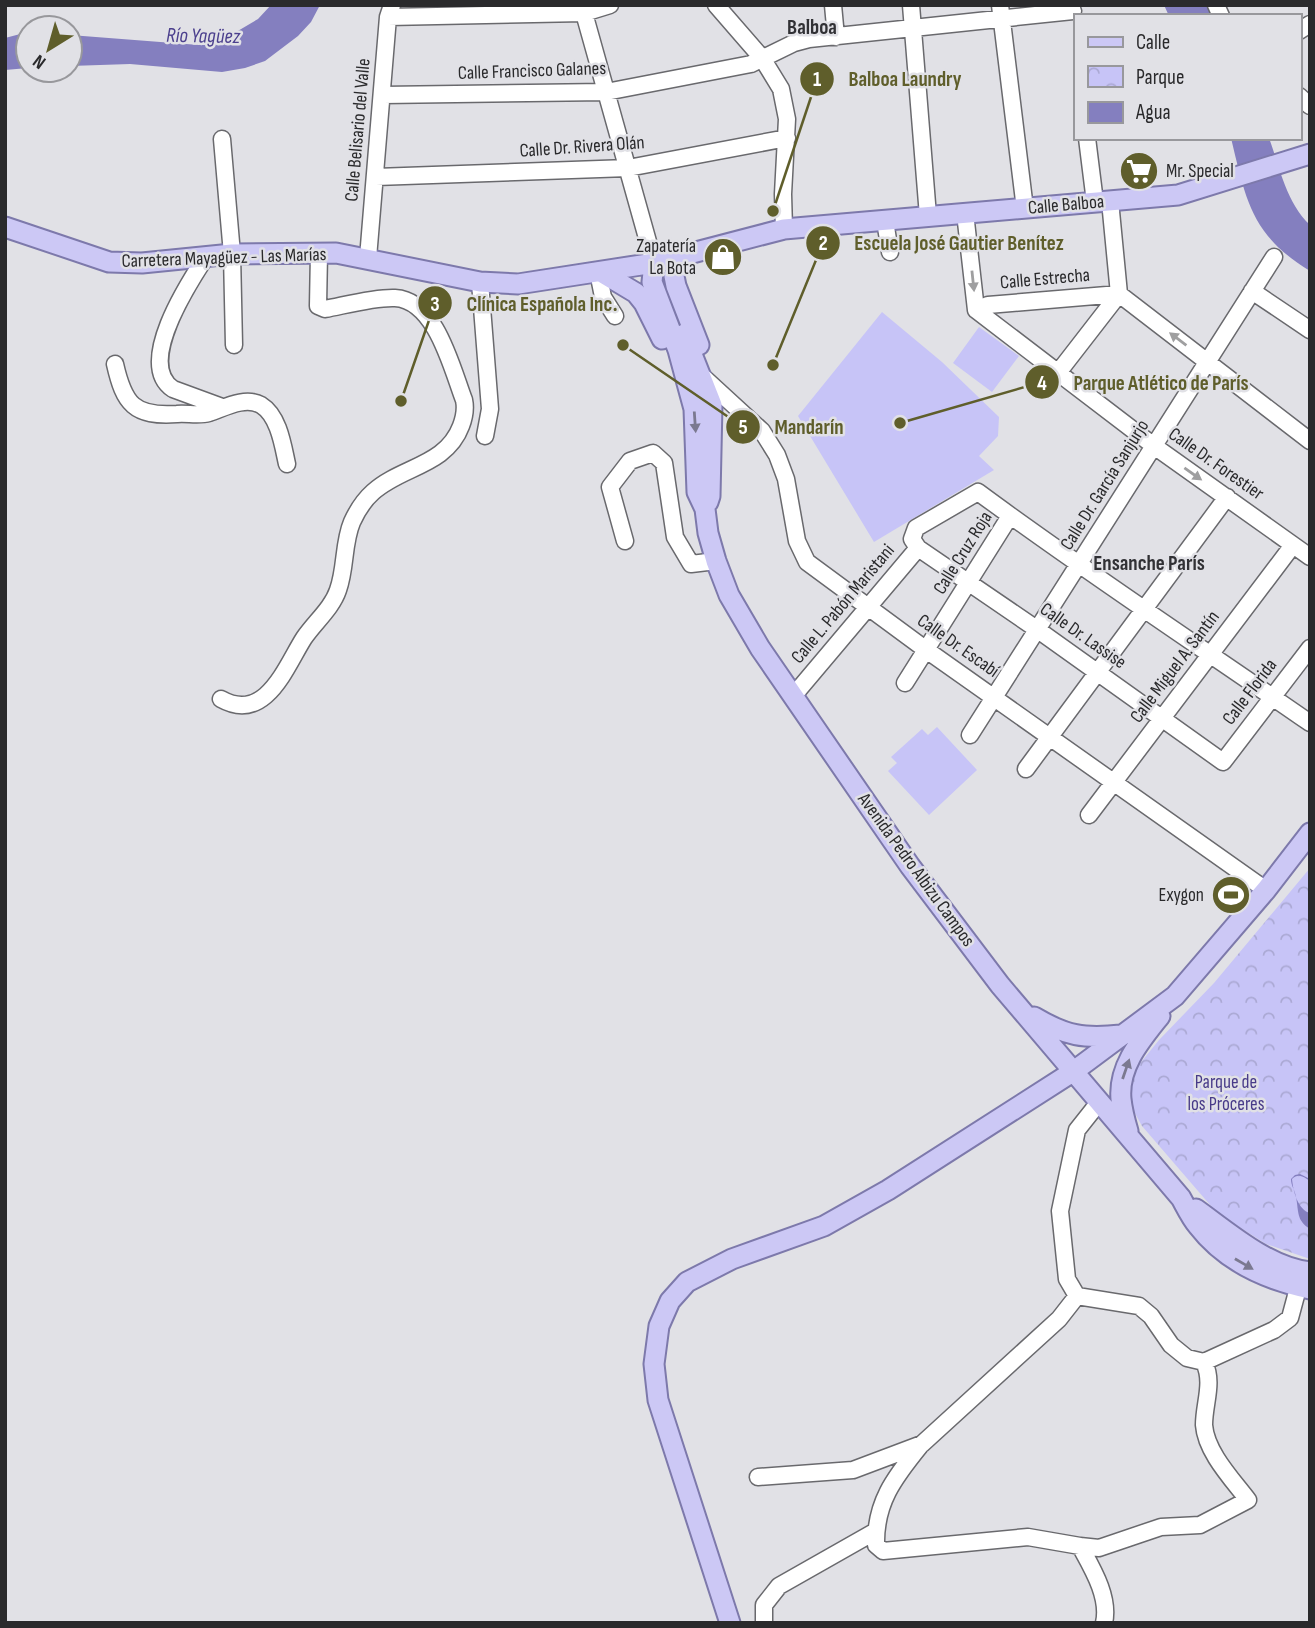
<svg xmlns="http://www.w3.org/2000/svg" width="1315" height="1628" viewBox="0 0 1315 1628" font-family="'Sofia Sans Condensed',sans-serif">
	<style>
		.park { fill: url(#park-crowns) }
		.garden { fill: #c7c4f7 }
		.water { fill: #847fbf }
		.lines { fill: none; stroke-linecap: round; stroke-linejoin: round }
		.minor-casing { stroke: #69696d; stroke-width: 19 }
		.major-casing { stroke: #7d79ab; stroke-width: 23 }
		.minor { stroke: #fff; stroke-width: 16 }
		.major { stroke: #ccc8f5; stroke-width: 19 }
		.oneway { fill: #9f9fa0 }
		.oneway2 { fill: #7b7990 }
		.labels { text-anchor: middle; dominant-baseline: central; stroke-width: 5; stroke-linejoin: round; paint-order: stroke }
		.street-label { font-size: 19px; fill: #2a2a2c; stroke: #e1e1e6 }
		.poi-label { font-size: 19px; fill: #2a2a2c; stroke: #e1e1e6; text-anchor: end }
		.park-label { font-size: 19px; fill: #483b89; stroke: #e1e1e6 }
		.neighbourhood-label { font-size: 21px; font-weight: bold; fill: #313135; stroke: #e1e1e6 }
		.water-label { font-size: 21px; font-style: italic; fill: #4c408e; stroke: #e1e1e6 }
		.leader { fill: none; stroke: #5f5e2b; stroke-width: 2.5 }
		.callout-dot { fill: #5f5e2b; stroke: #e1e1e6; stroke-width: 2.5 }
		.mark-label { font-size: 21px; text-anchor: middle; font-weight: bold; fill: #fff }
		.callout-label { font-size: 21px; text-anchor: middle; font-weight: bold; fill: #5f5e2b; stroke: #e1e1e6; stroke-width: 5; stroke-linejoin: round; paint-order: stroke }
	</style>
	<defs>
		<pattern id="park-crowns" width="20" height="18" patternUnits="userSpaceOnUse" patternTransform="scale(1.75)"><rect width="20" height="18" fill="#c7c4f7"/><path d="M2 6a3 3 0 1 1 6 0M12 15a3 3 0 1 1 6 0" fill="none" stroke="#aba9d4"/></pattern>
	</defs>
	<rect width="100%" height="100%" fill="#e1e1e6"/>
	<!-- park -->
	<path class="park" d="M1310,868V1259L1266,1244L1217,1213L1142,1126L1132,1108L1131,1089L1137,1067L1159,1040L1214,983Z"/>
	<!-- garden -->
	<path class="garden" d="M882,312L942,362L999,417L998,436L979,456L994,470L874,542L798,416Z
		M979,327L1019,356L992,392L953,363Z
		M937,727L977,770L929,815L888,771L897,763L891,757L922,729L928,735Z"/>
	<!-- water -->
	<path class="water" d="M271,5H320L311,22L298,36L265,61L245,68L222,72L130,64L70,66V35L199,45L231,35L258,19Z
		M1164,5H1211L1216,16H1169Z
		M28,32V68L5,70V38Z
		M1231,138H1269C1280,168 1286,202 1310,225V271C1251,235 1246,200 1231,138Z
		M1300,1174L1310,1179V1181C1303,1176 1298,1173 1292,1179C1293,1191 1298,1210 1310,1213V1229C1296,1220 1299,1212 1296,1197C1295,1190 1291,1186 1291,1179L1295,1175Z"/>
	<g class="lines">
		<!-- minor casing -->
		<g class="minor-casing">
			<path id="minor" d="M578,5L584,13L654,263
				M716,5L762,58L781,89L787,119L783,194L784,229
				M833,5L836,37
				M911,5L928,216
				M1000,5L1025,209
				M1216,5L1221,16
				M388,17L584,13L610,5
				M1299,31L1310,24
				M383,95L606,92L751,64L794,43L809,39L1073,11
				M1299,96L1310,106
				M1087,138L1095,202
				M222,139L232,254L234,345
				M376,177L628,168L787,138
				M1110,201L1119,294L1310,441
				M965,213L976,310L1154,446L1310,557
				M885,221L890,252
				M205,258C188,284 136,364 173,389L222,407
				M368,258L388,17L392,5
				M598,272L603,297L615,316
				M480,282L490,409L485,436
				M1252,291L1310,330
				M976,310L988,305L1119,294
				M115,364C124,404 134,417 177,414C187,413 199,416 209,413C224,408 245,396 261,405C279,416 283,446 287,464
				M1057,374L1119,294
				M702,376L762,431L777,455L786,479L797,541L807,562L925,649L1266,890
				M625,541L610,487L630,461L653,453L664,463L675,537L691,564L716,561
				M1310,648L1223,762L1038,630L918,548L912,539L916,528L978,492C1086,572 1199,646 1310,723
				M905,683L1010,516
				M794,695L918,548
				M221,699C266,724 286,666 304,638C315,622 332,608 338,590C346,568 343,543 352,522C357,511 364,500 373,492C402,466 446,466 461,426C464,418 466,409 464,400C452,369 436,300 395,298C375,297 346,305 325,309L318,306L319,253
				M970,735L1274,257
				M1026,769L1227,497
				M1089,815L1293,545
				M1077,1296L1067,1279L1060,1211L1077,1130L1100,1101
				M920,1446C894,1478 875,1503 876,1545L883,1551L1028,1537L1080,1546C1092,1568 1110,1597 1104,1623
				M758,1477L853,1470L922,1444L1059,1319L1077,1296L1139,1306L1151,1316L1171,1345L1187,1358L1204,1362L1274,1330L1290,1318L1301,1277
				M1080,1546L1099,1548L1161,1527L1200,1525L1248,1500C1232,1479 1206,1452 1204,1425C1204,1403 1214,1383 1204,1362
				M764,1623V1605L779,1586L876,1531"/>
		</g>
		<!-- major casing -->
		<g class="major-casing">
			<path id="major" d="M5,227L109,262L142,263L232,254L336,253L480,282L518,284L654,263L784,229L1178,195L1310,154
				M679,257L674,276L676,286L699,345
				M654,263L652,282L678,350L694,409L697,492L705,509L708,533L716,561L729,595L760,648L910,866L1000,985L1181,1198C1186,1207 1191,1218 1198,1226C1225,1261 1267,1280 1310,1289
				M601,272L636,293L644,303L662,339
				M684,334L712,405L710,496L708,502
				M1034,1017C1066,1036 1084,1039 1121,1035
				M1128,1131C1125,1121 1122,1109 1121,1099C1118,1066 1141,1040 1160,1016
				M1196,1209C1228,1232 1269,1268 1310,1272
				M730,1623L658,1400L654,1364L659,1326L670,1301L687,1282L732,1259L824,1226L888,1190L1074,1071L1175,996L1266,890L1310,833"/>
		</g>
		<!-- minor -->
		<use href="#minor" class="minor"/>
		<!-- major -->
		<use href="#major" class="major"/>
	</g>
	<!-- one-way arrows -->
	<defs><path id="oneway-solid" d="M-6-.8H1V-3.2L6.5 0L1 3.2V.8H-6Z" transform="scale(1.75)"/></defs>
	<g class="oneway">
		<use href="#oneway-solid" transform="translate(973 281) rotate(84)"/>
		<use href="#oneway-solid" transform="translate(1178 339) rotate(-143)"/>
		<use href="#oneway-solid" transform="translate(1193 474) rotate(35)"/>
	</g>
	<g class="oneway2">
		<use href="#oneway-solid" transform="translate(695 422) rotate(86)"/>
		<use href="#oneway-solid" transform="translate(1126 1069) rotate(-71)"/>
		<use href="#oneway-solid" transform="translate(1244 1264) rotate(30)"/>
	</g>
	<!-- icons -->
	<defs>
		<g id="supermarket-disc" transform="scale(2.0125)"><circle r="9.5" fill="#5f5e2b" stroke="#e1e1e6"/><path d="M-6-5.5h2.5l.6 2H6L4.5 2H-2.5L-4.4-4H-6ZM-1.5 3.2a1.3 1.3 0 1 0 .1 0ZM3 3.2a1.3 1.3 0 1 0 .1 0Z" fill="#fff"/></g>
		<g id="shop-disc" transform="scale(2.0125)"><circle r="9.5" fill="#5f5e2b" stroke="#e1e1e6"/><path d="M-5-2.5h2.3a2.7 3.5 0 0 1 5.4 0H5L5.5 6h-11ZM-1.5-2.5h3a1.5 2.3 0 0 0-3 0Z" fill="#fff"/></g>
		<g id="stadium-disc" transform="scale(2.0125)"><circle r="9.5" fill="#5f5e2b" stroke="#e1e1e6"/><path d="M0-5a6.5 5 0 1 0 0 10a6.5 5 0 1 0 0-10ZM-3.5-1.8h7v3.6h-7Z" fill="#fff"/></g>
	</defs>
	<g fill-rule="evenodd">
		<use href="#supermarket-disc" x="1139" y="171"/>
		<use href="#shop-disc" x="723" y="257"/>
		<use href="#stadium-disc" x="1231" y="895"/>
	</g>
	<g class="labels">
		<!-- street labels -->
		<g class="street-label">
			<text transform="translate(532 71) rotate(-2)">Calle Francisco Galanes</text>
			<text transform="translate(358 130) rotate(-85)">Calle Belisario del Valle</text>
			<text transform="translate(582 147) rotate(-4)">Calle Dr. Rivera Olán</text>
			<text transform="translate(1066 205) rotate(-5)">Calle Balboa</text>
			<text transform="translate(224 258) rotate(-2)">Carretera Mayagüez - Las Marías</text>
			<text transform="translate(1045 279) rotate(-5)">Calle Estrecha</text>
			<text transform="translate(1216 464) rotate(35)">Calle Dr. Forestier</text>
			<text transform="translate(1105 485) rotate(-58)">Calle Dr. García Sanjurjo</text>
			<text transform="translate(963 553) rotate(-58)">Calle Cruz Roja</text>
			<text transform="translate(843 604) rotate(-50)">Calle L. Pabón Maristani</text>
			<text transform="translate(1083 636) rotate(35)">Calle Dr. Lassise</text>
			<text transform="translate(958 646) rotate(35)">Calle Dr. Escabí</text>
			<text transform="translate(1175 667) rotate(-53)">Calle Miguel A. Santín</text>
			<text transform="translate(1250 692) rotate(-53)">Calle Florida</text>
			<text transform="translate(916 870) rotate(54)">Avenida Pedro Albizu Campos</text>
		</g>
		<!-- poi labels -->
		<g class="poi-label">
			<text x="1166" y="171" text-anchor="start">Mr. Special</text>
			<text x="696" y="246">Zapatería<tspan x="696" dy="22">La Bota</tspan></text>
			<text x="1204" y="895">Exygon</text>
		</g>
		<!-- park labels -->
		<g class="park-label">
			<text x="1226" y="1082">Parque de<tspan x="1226" dy="22">los Próceres</tspan></text>
		</g>
		<!-- neighbourhood labels -->
		<g class="neighbourhood-label">
			<text x="812" y="27">Balboa</text>
			<text x="1149" y="563">Ensanche París</text>
		</g>
		<!-- water labels -->
		<g class="water-label">
			<text transform="translate(203 36) rotate(1)">Río Yagüez</text>
		</g>
	</g>
	<!-- callouts -->
	<path class="leader" d="M773 211L817 79M773 365L823 243M401 401L435 303M900 423L1042 382M623 345L743 427"/>
	<g class="callout-dot">
		<circle cx="773" cy="211" r="7"/>
		<circle cx="773" cy="365" r="7"/>
		<circle cx="401" cy="401" r="7"/>
		<circle cx="900" cy="423" r="7"/>
		<circle cx="623" cy="345" r="7"/>
		<circle cx="817" cy="79" r="18"/>
		<circle cx="823" cy="243" r="18"/>
		<circle cx="435" cy="303" r="18"/>
		<circle cx="1042" cy="382" r="18"/>
		<circle cx="743" cy="427" r="18"/>
	</g>
	<g class="mark-label">
		<text x="817" y="86">1</text>
		<text x="823" y="250">2</text>
		<text x="435" y="311">3</text>
		<text x="1042" y="390">4</text>
		<text x="743" y="434">5</text>
	</g>
	<g class="callout-label">
		<text x="905" y="86">Balboa Laundry</text>
		<text x="959" y="250">Escuela José Gautier Benítez</text>
		<text x="542" y="311">Clínica Española Inc.</text>
		<text x="1161" y="390">Parque Atlético de París</text>
		<text x="809" y="434">Mandarín</text>
	</g>
	<!-- border -->
	<rect width="1315" height="1628" fill="none" stroke="#2a2a2c" stroke-width="14"/>
	<!-- legend -->
	<rect x="1074" y="14" width="228" height="126" fill="#e1e1e6" stroke="#98989c" stroke-width="2"/>
	<rect x="1088" y="37" width="35" height="10" fill="#ccc8f5" stroke="#98989c" stroke-width="2"/>
	<text x="1136" y="49" font-size="21" fill="#2a2a2c">Calle</text>
	<rect x="1088" y="66" width="35" height="21" fill="url(#park-crowns)" stroke="#98989c" stroke-width="2"/>
	<text x="1136" y="84" font-size="21" fill="#2a2a2c">Parque</text>
	<rect x="1088" y="102" width="35" height="21" fill="#847fbf" stroke="#98989c" stroke-width="2"/>
	<text x="1136" y="119" font-size="21" fill="#2a2a2c">Agua</text>
	<!-- north arrow -->
	<g transform="translate(49 49) rotate(217)"><circle r="33" fill="#e1e1e6" stroke="#98989c" stroke-width="2"/>
	<path d="M0-5L12 26L0 18L-12 26Z" fill="#5f5e2b"/>
	<text y="-10" font-size="19" font-weight="bold" text-anchor="middle" fill="#2a2a2c">N</text>
	</g>
</svg>
